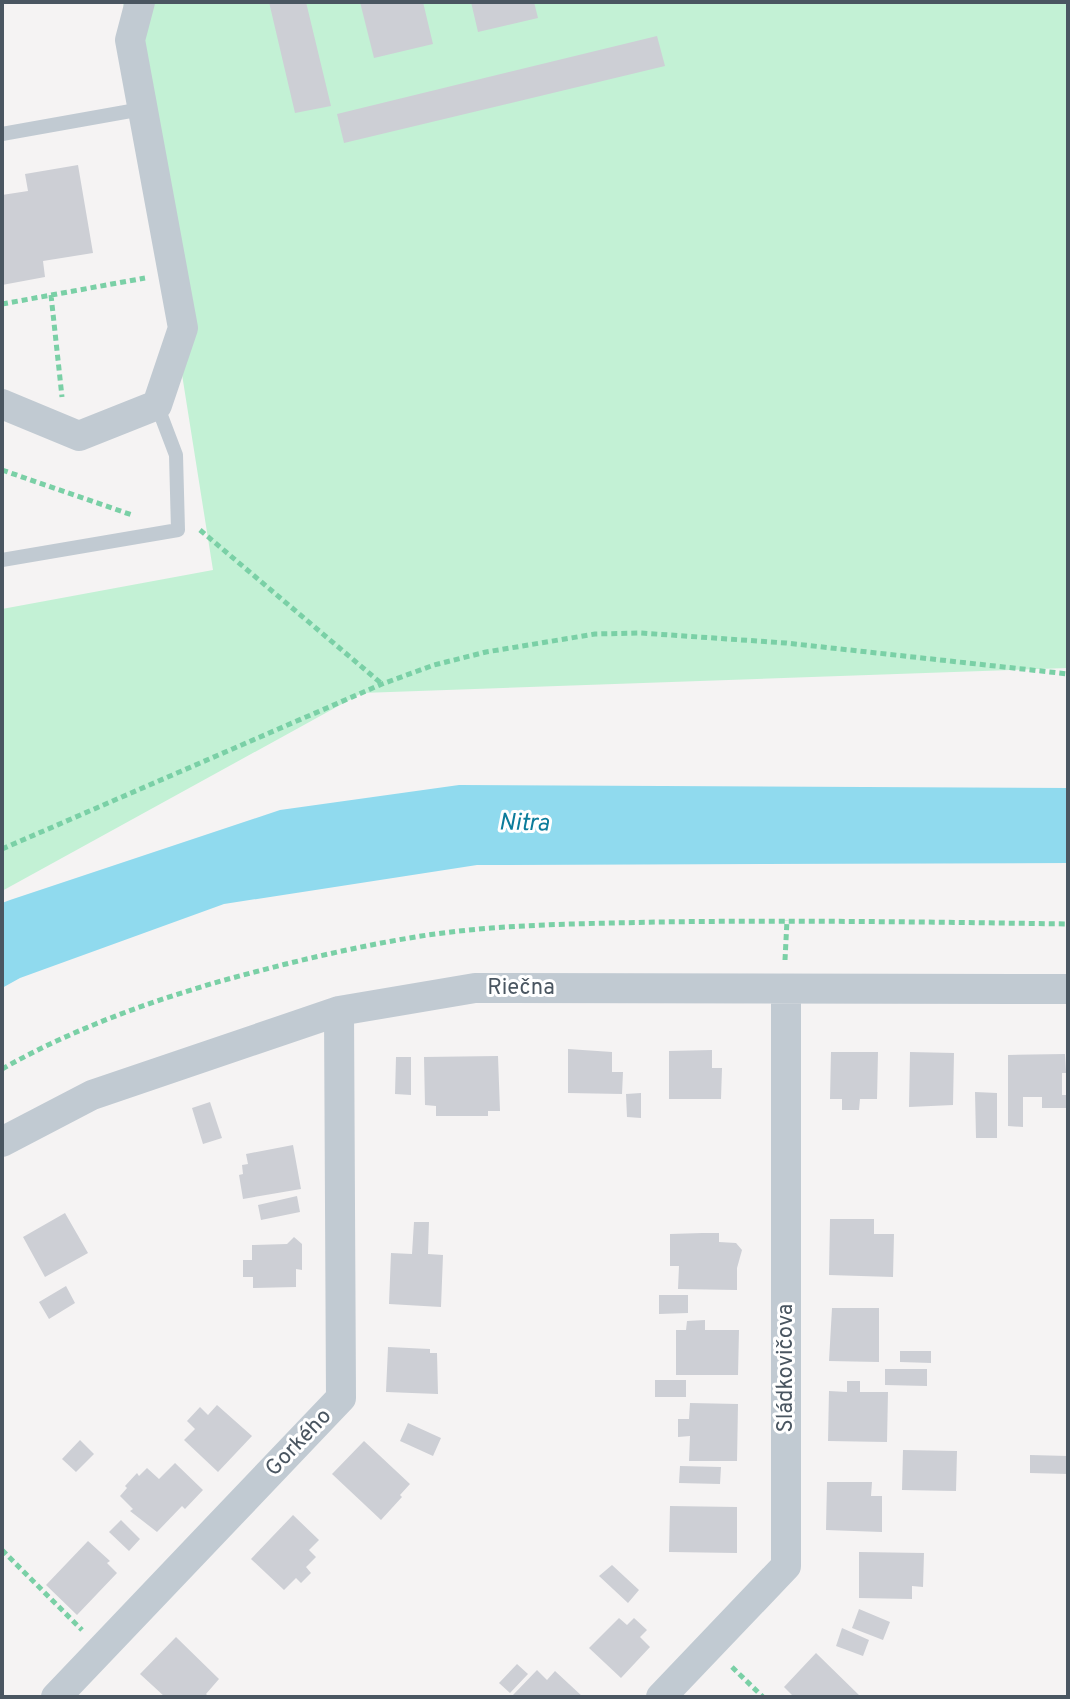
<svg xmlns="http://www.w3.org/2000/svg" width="1070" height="1699" viewBox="0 0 1070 1699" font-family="Overpass,sans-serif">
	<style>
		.green { fill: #c3f1d5 }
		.water { fill: #90daee }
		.building { fill: #cdcfd5 }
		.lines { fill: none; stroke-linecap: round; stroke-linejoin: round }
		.path { stroke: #7ad0a6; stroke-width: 5; stroke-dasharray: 6 4; stroke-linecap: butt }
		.lane { stroke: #c1cad2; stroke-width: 14 }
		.street { stroke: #c1cad2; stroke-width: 30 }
		.labels { text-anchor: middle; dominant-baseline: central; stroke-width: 6; stroke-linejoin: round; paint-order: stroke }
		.street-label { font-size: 22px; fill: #4a5661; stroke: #fff }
		.water-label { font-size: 24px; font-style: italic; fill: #0c7c9b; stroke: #fff }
	</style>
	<rect width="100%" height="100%" fill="#f5f3f3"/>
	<!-- green -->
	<path class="green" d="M123,2H1068V668L362,693L2,891V609L213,570Z"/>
	<!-- water -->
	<path class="water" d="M459,785L1068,788V863L477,865L224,904L20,978L2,988V903L10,900L280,810Z"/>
	<!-- building -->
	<path class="building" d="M269,2H306L331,106L295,113Z
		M360,2H423L433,44L374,58Z
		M471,2H534L538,18L478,32Z
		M657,36L665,66L344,143L337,114Z
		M78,165L93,253L43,261L45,277L2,285V195L28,191L25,174Z
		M568,1049L612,1052V1072H623L622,1094L568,1093Z
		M712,1050V1068H722L721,1099H669V1051Z
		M831,1052H878L877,1099H860L859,1110H842V1099H830Z
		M910,1052L954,1053L953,1105L909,1107Z
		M1065,1054L1066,1073H1062V1095H1068V1108H1042V1097H1023V1127L1008,1126V1055Z
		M498,1056L500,1111H488V1116H436V1106L425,1105L424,1057Z
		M396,1057H411V1095L395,1094Z
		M975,1092L997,1093V1138H976Z
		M641,1093V1118L627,1117L626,1094Z
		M210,1102L222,1138L203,1144L192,1108Z
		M293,1145L301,1189L243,1199L239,1175L243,1174L242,1165L248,1164L246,1154Z
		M297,1196L300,1212L261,1220L258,1205Z
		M65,1213L88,1253L45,1277L23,1237Z
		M830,1219H874V1234H894L893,1277L829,1275Z
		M414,1222H429L428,1254L443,1255L441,1307L389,1304L391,1253L412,1254Z
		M702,1233H719V1242L736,1243L742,1250L737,1268V1290L678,1289L679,1266H670V1234Z
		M294,1237L302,1244V1270L296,1269V1287L253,1288V1277H243V1260H252V1245L287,1244Z
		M66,1286L75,1303L49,1319L39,1302Z
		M659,1295H688V1313L659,1314Z
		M832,1308H879V1362L829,1361Z
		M705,1320V1330H739L738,1375H676V1330H686L687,1321Z
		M388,1347L430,1349V1353H437L438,1394L386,1392Z
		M900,1351H931V1363L900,1362Z
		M885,1369H927V1386L885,1385Z
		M655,1380H686V1397H655Z
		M847,1381H860V1392H888L887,1442L828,1441L829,1391L847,1392Z
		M690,1403L738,1404L737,1461H689L690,1436L678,1437V1419H689Z
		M217,1405L252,1436L218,1472L184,1440L195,1429L187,1421L200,1407L208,1415Z
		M408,1423L441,1438L433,1456L400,1441Z
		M80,1440L94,1454L76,1472L62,1459Z
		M364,1441L410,1484L400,1495L402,1497L381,1520L332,1474Z
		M903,1450L957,1451L956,1491L902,1490Z
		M1030,1455L1068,1456V1474L1030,1473Z
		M175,1463L203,1490L185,1509L182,1506L157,1532L130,1511L133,1509L120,1496L127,1488L125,1486L137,1473L139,1476L147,1468L159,1479Z
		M680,1466L721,1467L720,1484L679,1483Z
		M827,1482H872L871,1496H882V1532L826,1530Z
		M670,1506L737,1507V1553L669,1552Z
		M293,1515L319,1540L309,1550L316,1557L306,1567L311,1573L301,1583L296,1578L284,1590L251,1559Z
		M121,1520L140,1539L129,1551L109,1532Z
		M88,1541L110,1561L107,1563L117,1573L77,1615L46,1585Z
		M859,1552L924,1553L923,1587L912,1586V1599L859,1598Z
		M612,1565L639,1590L628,1603L599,1576Z
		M859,1609L890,1622L883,1640L852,1628Z
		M619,1618L627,1625L634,1618L647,1630L640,1637L650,1647L621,1678L589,1648Z
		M842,1628L869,1640L863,1656L836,1646Z
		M176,1637L219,1679L206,1694L209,1697H165L140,1674Z
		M816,1653L861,1697H794L784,1687Z
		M517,1664L528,1674L510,1693L499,1683Z
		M537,1670L547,1680L555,1671L583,1697H515L513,1695Z"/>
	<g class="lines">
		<!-- path -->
		<path class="path" d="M51,295L62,397
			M2,304L145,278
			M2,470L132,515
			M200,530L382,684
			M2,849L382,684L434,665L486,652L595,634L641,633L786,643L1068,674
			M785,960L787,920
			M2,1069C71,1030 145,1003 221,981C283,964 345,949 409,938C491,924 574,924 657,922C794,920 931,922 1068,924
			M2,1550L82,1630
			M732,1667L763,1697"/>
		<!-- lane -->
		<path class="lane" d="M2,134L142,109
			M2,560L178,530L176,455L157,405"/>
		<!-- street -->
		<path class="street" d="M2,404L79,436L157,405L183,328L130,40L140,2
			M2,1142L92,1095L339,1011L475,988L1068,989
			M56,1697L341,1398L339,1011
			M661,1697L786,1566V989"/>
	</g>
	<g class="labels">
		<!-- street labels -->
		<g class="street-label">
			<text x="521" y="988">Riečna</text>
			<text transform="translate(786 1368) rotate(-90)">Sládkovičova</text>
			<text transform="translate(299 1443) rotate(-46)">Gorkého</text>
		</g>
		<!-- water labels -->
		<g class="water-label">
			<text transform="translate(524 824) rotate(1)">Nitra</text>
		</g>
	</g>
	<!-- border -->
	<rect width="1070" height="1699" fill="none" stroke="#4a5661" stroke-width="8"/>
</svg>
